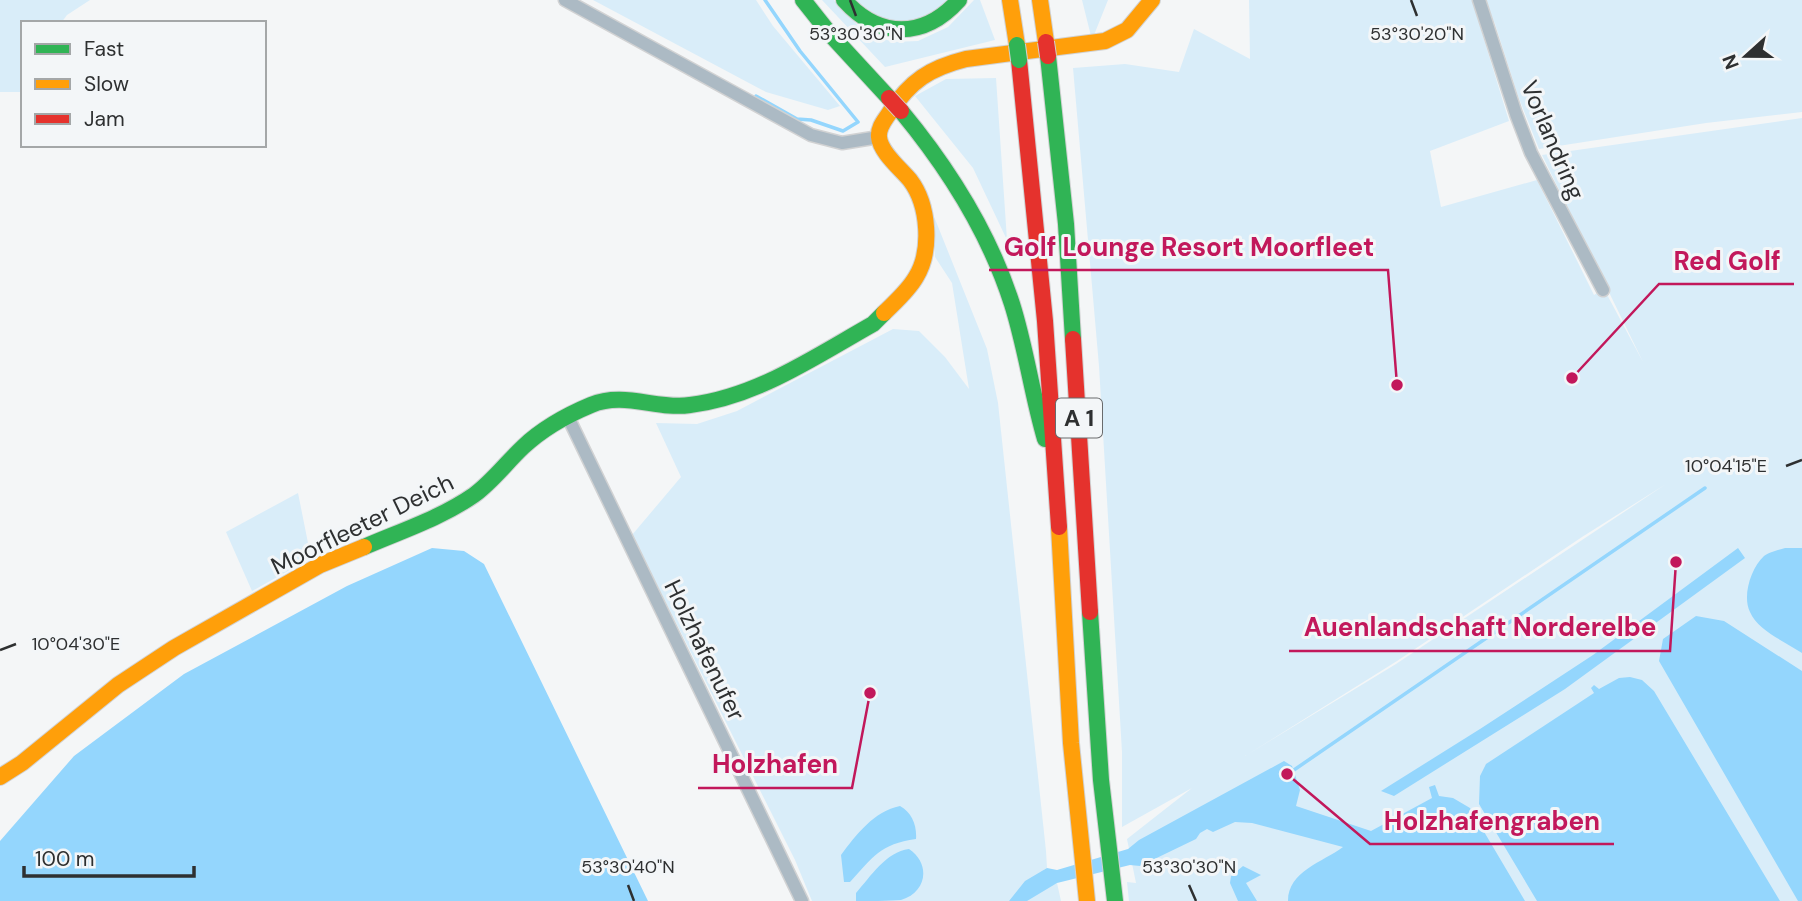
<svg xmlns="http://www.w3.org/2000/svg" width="1802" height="901" viewBox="0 0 1802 901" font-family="'DM Sans',sans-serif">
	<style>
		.green { fill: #d9edf9; fill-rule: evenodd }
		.water { fill: #94d6fd }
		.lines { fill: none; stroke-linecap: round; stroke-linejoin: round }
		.stream { stroke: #94d6fd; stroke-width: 3.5 }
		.street-casing { stroke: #d1d2d3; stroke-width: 15 }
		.fast-casing { stroke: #d1d2d3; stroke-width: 18 }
		.slow-casing { stroke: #d1d2d3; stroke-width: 18 }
		.jam-casing { stroke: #d1d2d3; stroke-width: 18 }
		.street { stroke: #acbac4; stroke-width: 12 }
		.fast { stroke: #30b455; stroke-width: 16 }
		.slow { stroke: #ff9f0a; stroke-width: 16 }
		.jam { stroke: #e5322d; stroke-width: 16 }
		.fast-bridge-casing { stroke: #d1d2d3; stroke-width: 18; stroke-linecap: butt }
		.jam-bridge-casing { stroke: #d1d2d3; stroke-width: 18; stroke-linecap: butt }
		.fast-bridge { stroke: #30b455; stroke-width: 16 }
		.jam-bridge { stroke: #e5322d; stroke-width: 16 }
		.ticks { fill: none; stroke: #2e3031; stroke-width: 2.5 }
		.labels { text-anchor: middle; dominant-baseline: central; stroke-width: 6; stroke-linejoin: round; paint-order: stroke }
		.shield { fill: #f3f6f8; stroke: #696b6d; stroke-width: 2 }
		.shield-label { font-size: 23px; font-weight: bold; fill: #2e3031 }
		.street-label { font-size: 24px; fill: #2e3031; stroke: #f3f6f8 }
		.ticks-label { font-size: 18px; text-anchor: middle; fill: #2e3031; stroke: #f3f6f8; stroke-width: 6; stroke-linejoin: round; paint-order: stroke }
		.leader { fill: none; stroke: #c2185b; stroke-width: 2.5 }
		.callout-dot { fill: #c2185b; stroke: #f3f6f8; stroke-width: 2.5 }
		.callout-label { font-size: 26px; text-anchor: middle; font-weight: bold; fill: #c2185b; stroke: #f3f6f8; stroke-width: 6; stroke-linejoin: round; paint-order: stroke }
	</style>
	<rect width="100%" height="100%" fill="#f4f6f7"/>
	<!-- green -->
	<path class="green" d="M0,0H90L67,15L61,23H23V92H0Z
		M593,0H756L773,26L840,106L828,110L766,92Z
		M822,0H834L861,29L892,42L918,41L948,27L974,0H980L995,40L885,67Z
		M854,0H949L928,19L890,24Z
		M1082,0H1108L1092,40Z
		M1249,0H1472L1509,121L1430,151L1441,207L1537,180L1594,295L1604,289L1643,362L1542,155L1802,118V901H1129L1127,882L1136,883L1127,839L1192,788L1122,827V752L1099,366L1073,68L1125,64L1179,72L1194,29L1250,59ZM1666,484L1396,664L1245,756L1397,661L1582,537Z
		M1485,0H1802V112L1706,123L1539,149L1518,96L1495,24Z
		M996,78L1007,240L973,168L915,96L946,79Z
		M933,214L987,349L998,403L1046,851L1047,868L1044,870L1042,890L1057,883L1061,901H812L795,860L632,535L681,477L656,423L697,424L737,411L893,329L919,331L945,357L969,389L952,283L935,257Z
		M298,493L311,558L252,591L226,532Z"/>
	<!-- water -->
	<path class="water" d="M432,548L464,551L484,564L648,901H0V841L74,756L184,674L347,586Z
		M1738,548L1745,558L1565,689L1394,796L1381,791L1480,729L1593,655Z
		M1785,548H1802V653C1786,642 1758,631 1750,612C1742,596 1751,568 1764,556C1769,552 1779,550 1785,548Z
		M1696,616L1724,621L1802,671V901H1798L1659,661L1663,639Z
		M1630,677L1642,680L1654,691L1780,901H1537L1479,804L1480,776L1486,764L1594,693L1591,688L1594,685L1599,689L1619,678Z
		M1284,761L1292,766L1300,790L1296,806L1371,831L1432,798L1429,787L1435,785L1439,796L1453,798L1470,808L1525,901H1288C1288,871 1323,862 1343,847L1252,823L1235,822L1213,832L1207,829L1200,833L1196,839L1140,866L1130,865L1057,883L1027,901H1009L1025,881L1047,868L1057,870L1128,849L1139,840Z
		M900,806C912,813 917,825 916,839C880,844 873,857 850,882H844L841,855C856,835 874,811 900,806Z
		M909,849C931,864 927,892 901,900C888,901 869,901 856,901V893C871,876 886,852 909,849Z
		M1243,866L1261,875L1246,883L1257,901H1238L1230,883L1231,876Z"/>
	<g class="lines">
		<!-- stream -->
		<path class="stream" d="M756,96L797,119L811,120L843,131L858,122L800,51L765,0
			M1291,772L1705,488"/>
		<!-- street casing -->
		<g class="street-casing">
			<path id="street" d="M565,0L811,135L842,143L879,137
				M1479,0L1516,114L1531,153L1603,290
				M568,417L802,901"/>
		</g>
		<!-- fast casing -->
		<g class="fast-casing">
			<path id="fast" d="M803,0L830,34L889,98
				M844,0C879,39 924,39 959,0
				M1048,56L1066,224L1073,339
				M901,111C949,169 989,232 1012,304C1026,348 1032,395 1045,439
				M364,547C401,531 441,518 474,495C492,482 507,462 523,447C542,429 567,415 591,405C624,391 657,410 690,405C757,397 816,356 873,324L884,313
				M1090,612L1101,780L1115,901"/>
		</g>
		<!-- slow casing -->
		<g class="slow-casing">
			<path id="slow" d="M1010,0L1017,45
				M1040,0L1046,42
				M884,313C895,302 908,291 916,277C932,251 929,205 910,180C901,169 880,152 879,137C878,127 885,120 890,112C910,81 930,68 966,59L1105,41L1127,30L1152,0
				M1059,527L1071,743L1087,901
				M0,777L22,763L118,685L174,648L320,565L364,547"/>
		</g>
		<!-- jam casing -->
		<g class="jam-casing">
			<path id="jam" d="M1019,60L1045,321L1059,527
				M1073,339L1090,612"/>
		</g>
		<!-- street -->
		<use href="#street" class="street"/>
		<!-- fast -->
		<use href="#fast" class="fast"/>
		<!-- slow -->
		<use href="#slow" class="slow"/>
		<!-- jam -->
		<use href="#jam" class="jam"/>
		<!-- fast-bridge casing -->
		<g class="fast-bridge-casing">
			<path id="fast-bridge" d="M1017,45L1019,60"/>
		</g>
		<!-- jam-bridge casing -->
		<g class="jam-bridge-casing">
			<path id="jam-bridge" d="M1046,42L1048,56
				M889,98L901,111"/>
		</g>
		<!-- fast-bridge -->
		<use href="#fast-bridge" class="fast-bridge"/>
		<!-- jam-bridge -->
		<use href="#jam-bridge" class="jam-bridge"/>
	</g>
	<!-- ticks -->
	<path class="ticks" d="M850,0L856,16M1411,0L1417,16M1786,466L1802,460M0,650L16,644M628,885L634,901M1189,885L1196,901"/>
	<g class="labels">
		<!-- shield labels -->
		<rect class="shield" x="1056" y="398.5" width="46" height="39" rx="5"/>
		<g class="shield-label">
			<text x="1079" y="418">A 1</text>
		</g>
		<!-- street labels -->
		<g class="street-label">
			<text transform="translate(1553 140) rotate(67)">Vorlandring</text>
			<text transform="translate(362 524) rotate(-26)">Moorfleeter Deich</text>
			<text transform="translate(705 650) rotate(64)">Holzhafenufer</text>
		</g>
	</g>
	<g class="ticks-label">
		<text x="856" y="40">53°30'30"N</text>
		<text x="1417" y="40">53°30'20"N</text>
		<text x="1726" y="472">10°04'15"E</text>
		<text x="76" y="650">10°04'30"E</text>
		<text x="628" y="873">53°30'40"N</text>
		<text x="1189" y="873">53°30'30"N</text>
	</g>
	<!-- callouts -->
	<path class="leader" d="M1397 385L1388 270H989M1572 378L1659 284H1794M1676 562L1670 651H1289M870 693L852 788H698M1287 774L1370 844H1614"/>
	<g class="callout-dot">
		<circle cx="1397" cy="385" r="7"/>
		<circle cx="1572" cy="378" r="7"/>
		<circle cx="1676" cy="562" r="7"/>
		<circle cx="870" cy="693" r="7"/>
		<circle cx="1287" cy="774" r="7"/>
	</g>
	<g class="callout-label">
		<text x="1189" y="256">Golf Lounge Resort Moorfleet</text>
		<text x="1727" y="270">Red Golf</text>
		<text x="1480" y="636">Auenlandschaft Norderelbe</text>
		<text x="775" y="773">Holzhafen</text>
		<text x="1492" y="830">Holzhafengraben</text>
	</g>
	<!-- legend -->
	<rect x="21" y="21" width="245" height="126" fill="#f3f6f8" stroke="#a4a7a8" stroke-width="2"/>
	<rect x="35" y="44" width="35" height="10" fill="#30b455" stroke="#a4a7a8" stroke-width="2"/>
	<text x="84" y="56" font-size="21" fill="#2e3031">Fast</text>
	<rect x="35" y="79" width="35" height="10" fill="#ff9f0a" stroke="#a4a7a8" stroke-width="2"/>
	<text x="84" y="91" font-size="21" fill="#2e3031">Slow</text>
	<rect x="35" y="114" width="35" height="10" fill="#e5322d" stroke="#a4a7a8" stroke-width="2"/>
	<text x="84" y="126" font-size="21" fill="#2e3031">Jam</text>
	<!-- north arrow -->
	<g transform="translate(1746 56) rotate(249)" stroke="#f3f6f8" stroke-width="5" paint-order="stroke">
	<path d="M0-5L12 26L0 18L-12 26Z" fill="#2e3031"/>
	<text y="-10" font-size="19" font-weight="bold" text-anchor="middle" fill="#2e3031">N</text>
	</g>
	<!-- scale -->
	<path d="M24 866v10h170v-10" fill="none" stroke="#2e3031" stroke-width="3.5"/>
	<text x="35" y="866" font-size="21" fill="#2e3031" stroke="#f3f6f8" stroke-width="5" paint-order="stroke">100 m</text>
</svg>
